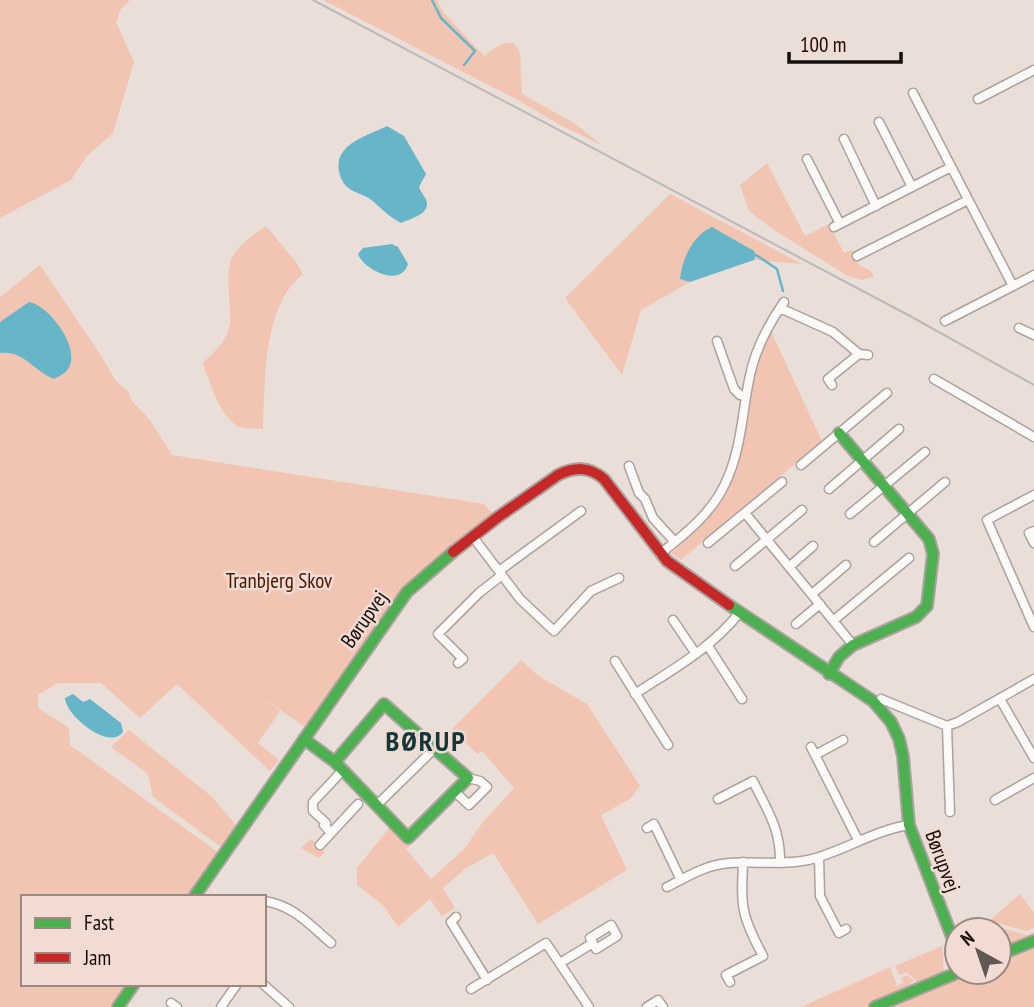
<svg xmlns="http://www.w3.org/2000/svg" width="1034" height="1007" viewBox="0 0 1034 1007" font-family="'PT Sans Narrow',sans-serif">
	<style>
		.green { fill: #f2c5b2 }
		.water { fill: #67b5c8 }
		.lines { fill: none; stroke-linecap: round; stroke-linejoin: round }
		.stream { stroke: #67b5c8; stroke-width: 2.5 }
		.street-casing { stroke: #aba29e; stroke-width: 11 }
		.fast-casing { stroke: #aba29e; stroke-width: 14 }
		.jam-casing { stroke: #aba29e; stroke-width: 14 }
		.street { stroke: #fcfaf9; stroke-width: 8 }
		.fast { stroke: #4caf50; stroke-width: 10 }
		.jam { stroke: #c62828; stroke-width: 10 }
		.tram { stroke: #bbb9b7; stroke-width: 2 }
		.labels { text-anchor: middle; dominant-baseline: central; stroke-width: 5; stroke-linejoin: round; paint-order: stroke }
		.park-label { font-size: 21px; fill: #491700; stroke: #f1dbd2 }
		.street-label { font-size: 21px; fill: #150e0b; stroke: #f1dbd2 }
		.district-label { font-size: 28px; font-weight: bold; letter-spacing: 2px; fill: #143737; stroke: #f1dbd2 }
	</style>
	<rect width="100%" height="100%" fill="#eaded9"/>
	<!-- green -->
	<path class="green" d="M0,0H130L121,9L116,22L134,62L113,133L86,157L71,180L0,218Z
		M323,0H437L443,12L484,56C494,49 501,41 514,43L520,53L522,94L574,123L602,145L558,124L518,100Z
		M767,163L805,236L829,224L844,253L852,250L860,266L870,270L874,276L862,280L848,276L774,230L749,211L740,185Z
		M670,194L802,264L754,260L756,255L680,279L690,282L641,310L622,375L565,298Z
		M266,226L296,262L303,274C298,279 292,284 288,290C263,328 265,385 263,429C256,428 246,429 240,427C221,420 209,381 203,363C211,355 222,346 227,334C237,312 220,277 234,254C242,242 255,234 266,226Z
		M40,265L98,351L116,381L128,391L132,401L150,420L172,455L484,504L493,514L419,573L400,592L305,727L265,699L280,711L258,743L279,760L270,771L177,684L140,718L101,683H58L38,695V708L69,728L70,745L219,853L188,897H23V984H127L111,1007H0V297Z
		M771,331L822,441L681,560L671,553C691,535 712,518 726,493C746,458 745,416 754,377C757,362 765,346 771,331Z
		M521,660L540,677L587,704L640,786L630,799L601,815L627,870L538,924L493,853L465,869L443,888L455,908L442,916L430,899L398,927L384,906L357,885V868L390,827L410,846L406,849L431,879L464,849L483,822L514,788L482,751L477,754L452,729Z
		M129,730L211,796L237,826L222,848L153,797L148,774L111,747Z
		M311,839L325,852L319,858L301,848Z
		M1020,894L1034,913V928L1027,931L989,921Z
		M985,924L1027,935L1034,932V937L999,951V930H972Z
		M950,942L957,962L948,972L945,944Z
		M942,946L944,972L918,983L907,972L899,975L895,966Z
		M1034,949V1007H889L977,972H999V963Z
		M890,967L897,986L903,983L901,978L907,975L914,981L909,984L910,986L865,1007H801Z"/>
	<!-- water -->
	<path class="water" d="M387,126L404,136L426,174L419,187C421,193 426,197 427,203C428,215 409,219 401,223C389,217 380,207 370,199C363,194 353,193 346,186C342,182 340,176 339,171C334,144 367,136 387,126Z
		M712,227L754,251L756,255L754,260L690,282L680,279C682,259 693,235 712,227Z
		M392,244L398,247L408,264C401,288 364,270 358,254L363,248Z
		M29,302C49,305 82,349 68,369C65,374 59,376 54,379C34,371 23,350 0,353V322Z
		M73,694L83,702L90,699L121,723L123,732C109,751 66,716 65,698Z"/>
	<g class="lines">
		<!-- stream -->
		<path class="stream" d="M432,0L441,18L475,51L464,65
			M756,255L777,269L783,291"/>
		<!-- street casing -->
		<g class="street-casing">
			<path id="street" d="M913,93L1013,286L1034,275
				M978,99L1034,70
				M879,122L912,187
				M844,139L876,206
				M807,159L840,224
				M834,227L951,167
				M857,256L968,200
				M780,308L833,332L859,354L868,355
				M945,321L1013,286
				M1019,328L1034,335
				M717,341L734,389L740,395L746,397
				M934,379L1034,437
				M832,385L828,379L859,354
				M801,465L887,393
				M629,466L639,493L645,499L653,518L675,542
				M829,489L899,429
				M1034,495L987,520L1034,627
				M745,513L853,645
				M850,514L925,452
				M1034,531L1029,533L1034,543
				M473,537L520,599L554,631L591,591L619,578
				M874,542L945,482
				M708,543L782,482
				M660,554C685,534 711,514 725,484C741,451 742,415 749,380C754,352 768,325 784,302
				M735,566L802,510
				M789,567L813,546
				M499,571L581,511
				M812,594L846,565
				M673,620L696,654
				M834,620L909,558
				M796,624L820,604
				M708,646L742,699
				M615,661L668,745
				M458,663L463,659L438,634L479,593L502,575
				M635,694C673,669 712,648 740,612
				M881,699L947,726L958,722L1034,679
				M1000,699L1034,758
				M947,726L950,812
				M811,747L858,840
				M815,755L843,740
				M455,792L469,805L487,787L480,781L468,778
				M718,799L753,781C767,810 781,829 780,863
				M995,800L1034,778
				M378,804L434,749
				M647,828L654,824L681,880
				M331,833L324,825L326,823L313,811V802L343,770
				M320,845L358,804
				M819,857L820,896L839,933L846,929
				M667,887C685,878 702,867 722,864C750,860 780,866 808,860C843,852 871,831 909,825
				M264,901C293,905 310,925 331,943
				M456,917L451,922L487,980
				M560,963L593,943L590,938L611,925L617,936L596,949L593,943
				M730,982L726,975L763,956C741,915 741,908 743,862
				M263,984L289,1007
				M471,989L546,943L589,1007
				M171,1003L177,1007
				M221,1007L237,984
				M647,1007L658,1000L663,1007"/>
		</g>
		<!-- fast casing -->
		<g class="fast-casing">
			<path id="fast" d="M729,605L873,701L891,722L899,739L903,756L909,825L957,950
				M829,674L839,657L853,645L916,617L927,606L933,554L929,539L839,433
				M304,739L335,762L408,838L468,778L384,704L335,762
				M194,897L407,592L453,552
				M999,955L1034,941
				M118,1007L134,984
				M875,1007L959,972"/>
		</g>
		<!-- jam casing -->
		<g class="jam-casing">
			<path id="jam" d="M453,552L498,517L558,475C575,467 589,466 604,479L667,561L729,605"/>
		</g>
		<!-- street -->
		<use href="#street" class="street"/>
		<!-- fast -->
		<use href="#fast" class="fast"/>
		<!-- jam -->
		<use href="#jam" class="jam"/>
		<!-- tram -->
		<path class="tram" d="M313,0L910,316L1034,385"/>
	</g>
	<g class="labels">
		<!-- park labels -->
		<g class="park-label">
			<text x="279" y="580">Tranbjerg Skov</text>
		</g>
		<!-- street labels -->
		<g class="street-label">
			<text transform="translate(364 619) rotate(-55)">Børupvej</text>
			<text transform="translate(943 861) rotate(70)">Børupvej</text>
		</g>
		<!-- district labels -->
		<g class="district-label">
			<text x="426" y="740">BØRUP</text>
		</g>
	</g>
	<!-- legend -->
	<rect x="21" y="895" width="245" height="91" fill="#f1dbd2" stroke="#998982" stroke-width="2"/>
	<rect x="35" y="918" width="35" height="10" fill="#4caf50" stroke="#998982" stroke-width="2"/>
	<text x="84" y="930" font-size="21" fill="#150e0b">Fast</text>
	<rect x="35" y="953" width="35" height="10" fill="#c62828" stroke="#998982" stroke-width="2"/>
	<text x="84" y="965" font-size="21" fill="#150e0b">Jam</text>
	<!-- north arrow -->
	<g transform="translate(978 951) rotate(320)"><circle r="33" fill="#f1dbd2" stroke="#998982" stroke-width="2"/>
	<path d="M0-5L12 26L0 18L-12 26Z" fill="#605753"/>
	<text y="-10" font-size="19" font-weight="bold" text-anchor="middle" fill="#150e0b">N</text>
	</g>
	<!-- scale -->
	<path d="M789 52v10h112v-10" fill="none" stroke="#150e0b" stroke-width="3.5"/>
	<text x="800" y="52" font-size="21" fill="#150e0b" stroke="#f1dbd2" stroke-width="5" paint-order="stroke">100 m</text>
</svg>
